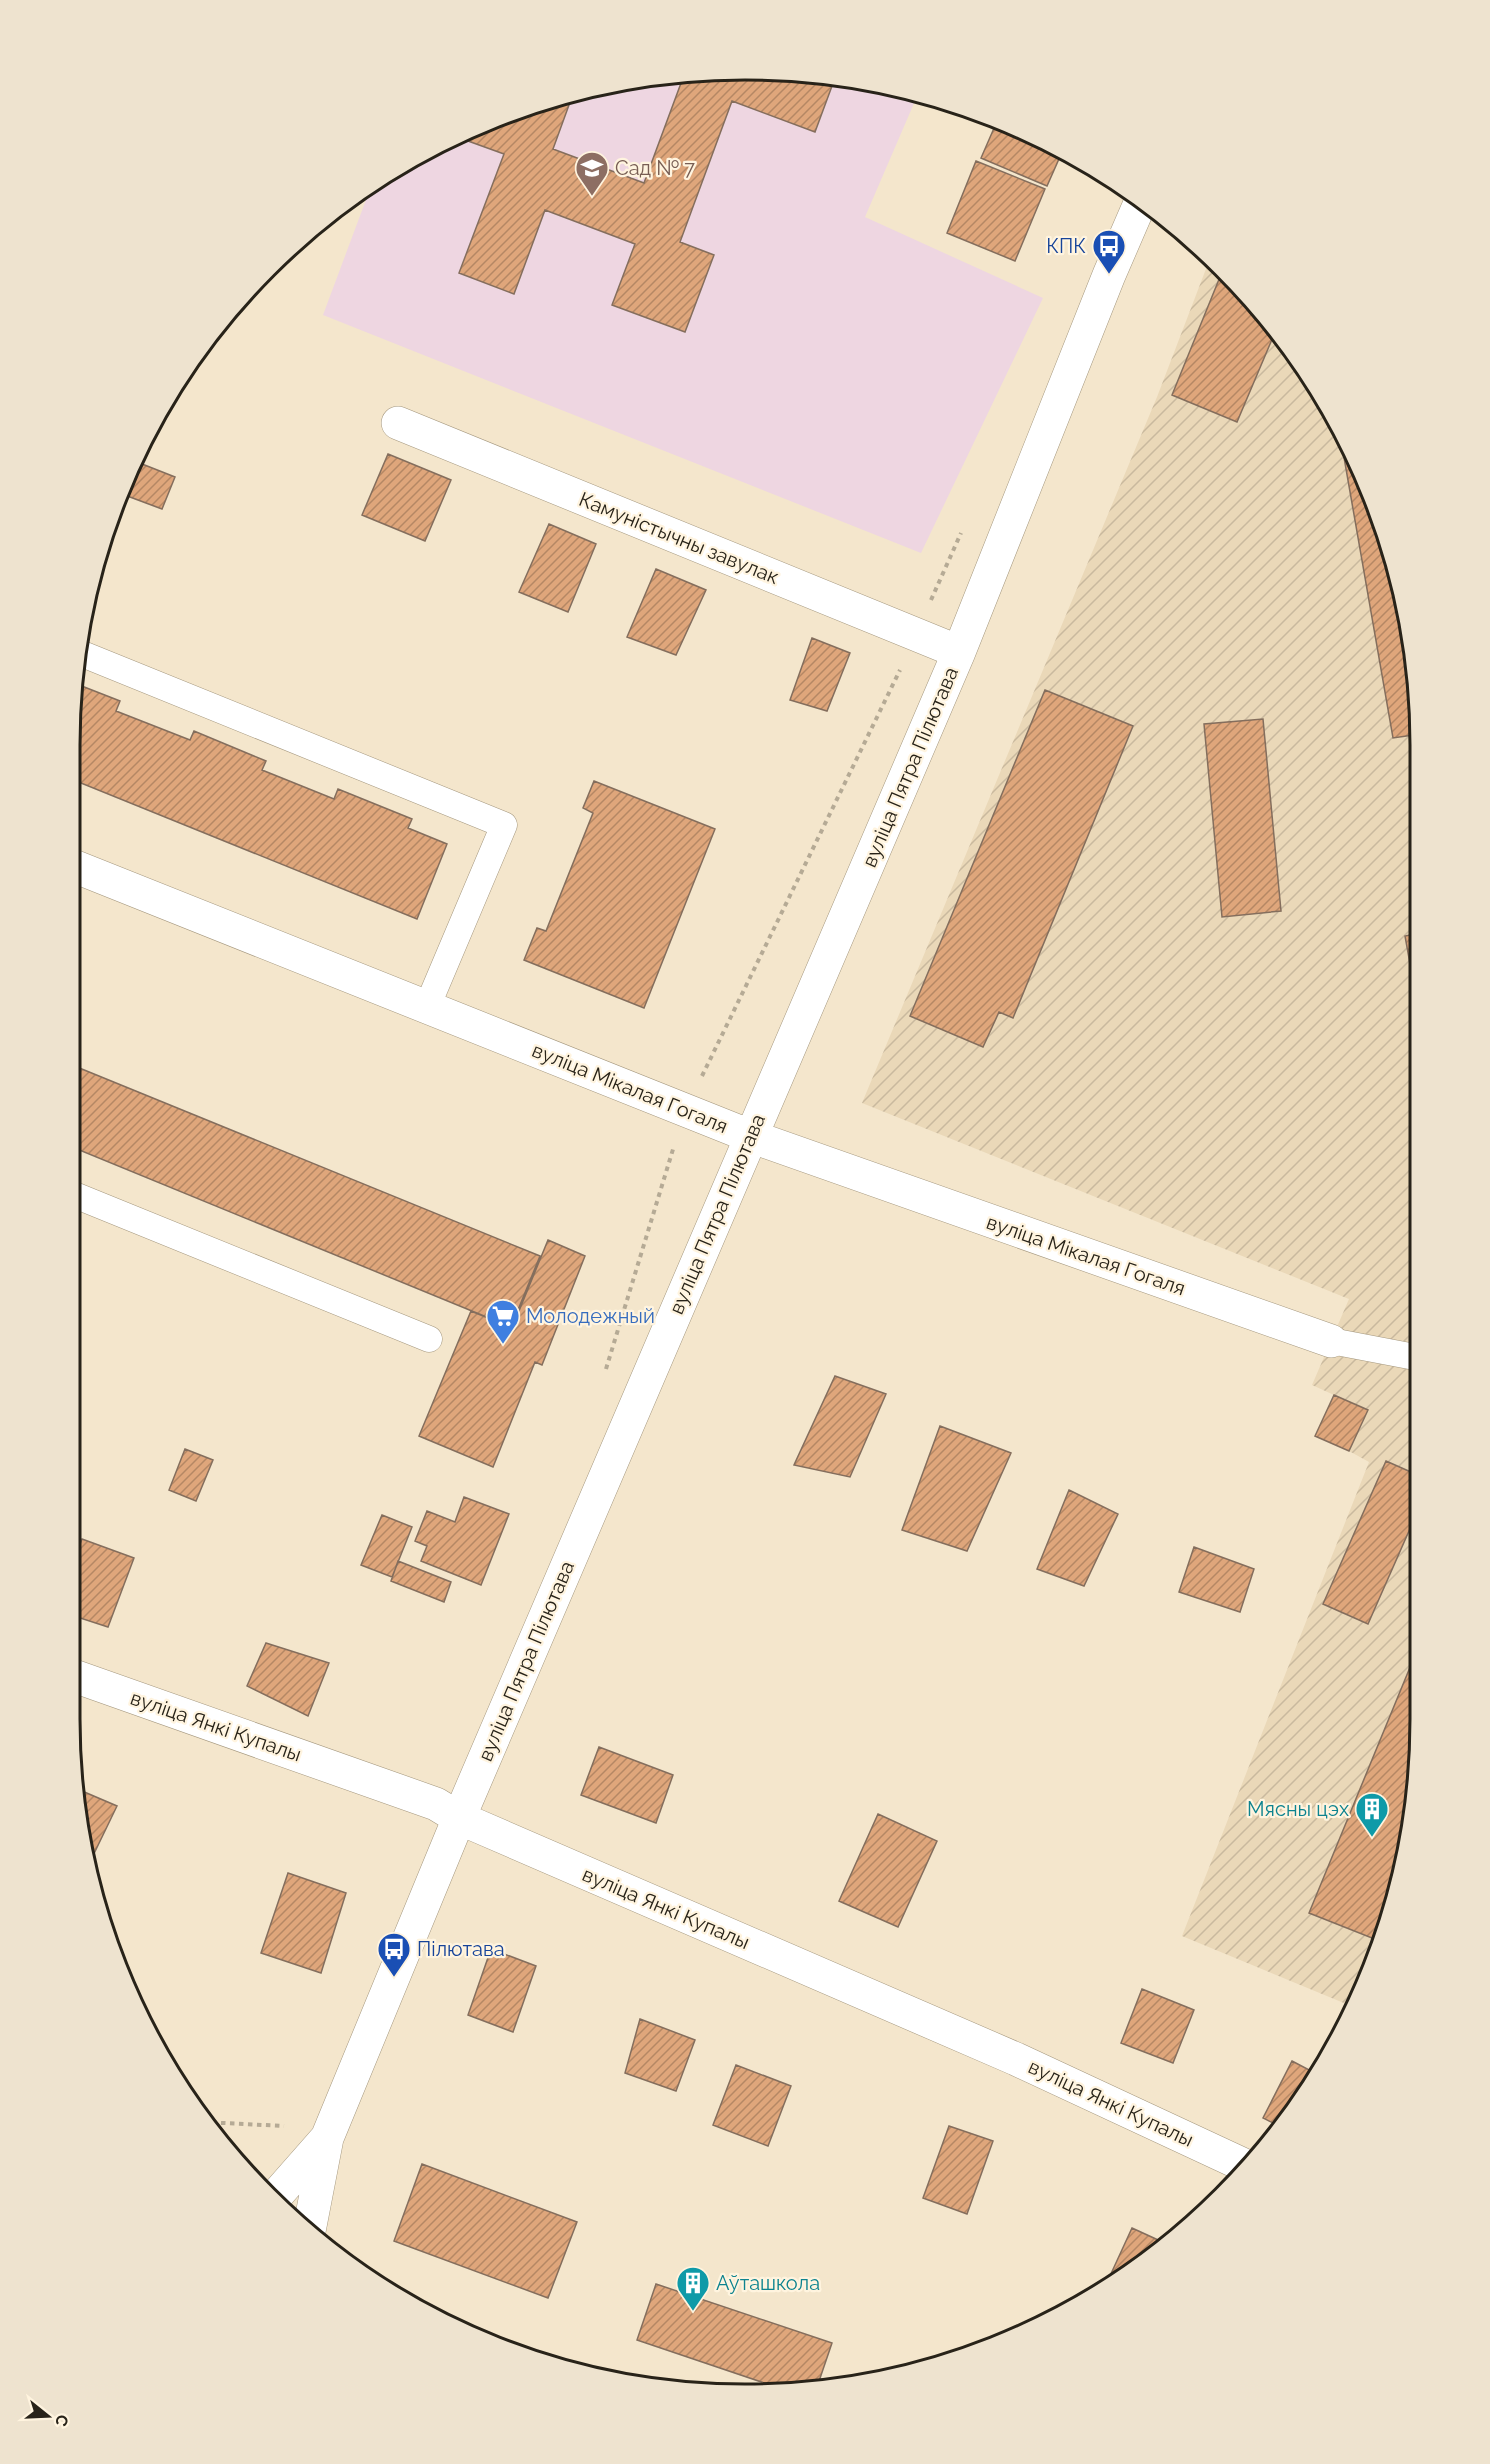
<svg xmlns="http://www.w3.org/2000/svg" width="1490" height="2464" viewBox="0 0 1490 2464" font-family="Raleway,sans-serif">
	<style>
		.industrial { fill: url(#industrial-furrows) }
		.education { fill: #eed6e1 }
		.building { fill: url(#building-hatch); stroke: #846e5d; stroke-width: 1.5 }
		.lines { fill: none; stroke-linecap: round; stroke-linejoin: round }
		.service-casing { stroke: #a5987f; stroke-width: 27 }
		.minor-casing { stroke: #a5987f; stroke-width: 34 }
		.path { stroke: #b5aa95; stroke-width: 4; stroke-dasharray: 4.5 4.5; stroke-linecap: butt }
		.service { stroke: #fff; stroke-width: 26 }
		.minor { stroke: #fff; stroke-width: 33 }
		.labels { text-anchor: middle; dominant-baseline: central; stroke-width: 4.5; stroke-linejoin: round; paint-order: stroke }
		.education-label { font-size: 20px; fill: #785e54; stroke: #fff4df; text-anchor: start }
		.transit-label { font-size: 20px; fill: #164399; stroke: #fff4df; text-anchor: end }
		.street-label { font-size: 20px; fill: #282319; stroke: #fff4df }
		.shop-label { font-size: 20px; fill: #366cbe; stroke: #fff4df; text-anchor: start }
		.culture-label { font-size: 20px; fill: #0d838f; stroke: #fff4df; text-anchor: end }
		.rim { fill: none; stroke: #282319; stroke-width: 3 }
	</style>
	<defs>
		<pattern id="industrial-furrows" width="10" height="10" patternUnits="userSpaceOnUse" patternTransform="scale(1.5)"><rect width="10" height="10" fill="#ead8b8"/><path d="M-1 1l2-2M0 10L10 0M9 11l2-2" fill="none" stroke="#c9b99e"/></pattern>
		<pattern id="building-hatch" width="6" height="6" patternUnits="userSpaceOnUse" patternTransform="scale(1.5)"><rect width="6" height="6" fill="#dfa67b"/><path d="M-1 1l2-2M0 6l6-6M5 7l2-2" fill="none" stroke="#b58764"/></pattern>
	</defs>
	<rect width="100%" height="100%" fill="#f4e6cc"/>
	<!-- industrial -->
	<path class="industrial" d="M1209,261L1253,299L1331,407L1385,528L1420,700V1764L1385,1937L1351,2006L1182,1936L1369,1462L1349,1451L1367,1410L1312,1385L1349,1299L862,1103L1157,397Z"/>
	<!-- education -->
	<path class="education" d="M745,69L877,82L918,94L865,217L1043,298L921,553L323,315L373,181L487,120L613,82Z"/>
	<!-- building -->
	<path class="building" d="M745,69L835,78L815,132L732,101L680,242L714,255L685,332L612,305L635,244L545,210L514,294L459,273L504,154L468,141L473,128L487,120L573,94L553,149L644,183L684,75Z
		M998,119L1062,152L1047,186L981,158Z
		M976,161L1045,189L1015,261L947,233Z
		M1222,272L1253,299L1276,330L1237,422L1172,395Z
		M1338,423L1385,528L1420,700V734L1393,738Z
		M388,454L451,480L425,541L362,515Z
		M137,462L175,477L162,509L122,494Z
		M549,524L596,544L568,612L519,592Z
		M656,569L706,590L676,655L627,637Z
		M812,638L850,653L827,711L790,700Z
		M74,683L120,701L116,711L190,740L194,731L266,761L262,770L334,799L338,789L412,819L408,828L447,844L417,919L71,779L70,700Z
		M1045,690L1133,726L1013,1018L999,1012L983,1047L910,1016Z
		M1263,719L1281,911L1222,917L1204,724Z
		M594,781L715,829L644,1008L524,960L537,928L546,931L593,813L583,808Z
		M1420,933V1019L1405,936Z
		M72,1065L540,1256L511,1327L72,1147Z
		M548,1240L585,1256L542,1365L535,1362L493,1467L419,1436L471,1311L512,1328Z
		M835,1376L886,1394L850,1477L794,1465Z
		M1334,1395L1368,1410L1349,1451L1315,1436Z
		M940,1426L1011,1453L967,1551L902,1530Z
		M185,1449L213,1460L196,1501L169,1490Z
		M1386,1461L1420,1476V1506L1368,1624L1323,1604Z
		M1069,1490L1118,1514L1084,1586L1037,1569Z
		M464,1497L509,1514L481,1585L421,1561L427,1546L415,1541L427,1511L455,1522Z
		M382,1515L412,1527L392,1577L361,1565Z
		M82,1539L134,1558L108,1627L74,1616V1560Z
		M1194,1547L1254,1569L1240,1612L1179,1592Z
		M398,1561L451,1582L444,1602L391,1581Z
		M266,1643L329,1663L308,1716L247,1686Z
		M1420,1643V1764L1382,1942L1309,1913Z
		M599,1747L673,1775L656,1823L581,1795Z
		M75,1788L117,1806L88,1866L75,1808Z
		M878,1814L937,1841L898,1927L839,1901Z
		M288,1873L346,1893L321,1973L261,1953Z
		M491,1949L536,1966L513,2032L468,2015Z
		M1142,1989L1194,2010L1173,2063L1121,2043Z
		M640,2019L695,2040L676,2091L625,2073Z
		M1292,2061L1317,2074L1307,2095L1281,2127L1263,2118Z
		M736,2065L791,2086L768,2146L713,2125Z
		M949,2126L993,2141L967,2214L923,2198Z
		M422,2164L577,2222L548,2298L394,2241Z
		M1132,2228L1169,2245L1116,2281L1109,2278Z
		M656,2284L832,2343L816,2390L791,2392L637,2340Z"/>
	<g class="lines">
		<!-- service casing -->
		<g class="service-casing">
			<path id="service" d="M80,653L504,825L427,1007
				M72,1194L429,1339
				M1331,1341L1420,1358"/>
		</g>
		<!-- minor casing -->
		<g class="minor-casing">
			<path id="minor" d="M398,423L959,652
				M71,865L750,1136L1331,1341
				M74,1676L436,1804L459,1818L1016,2059L1248,2167
				M275,2197L326,2139
				M309,2231L327,2138L459,1818L959,652L1109,275L1141,201"/>
		</g>
		<!-- path -->
		<path class="path" d="M931,600L961,533
			M702,1076L900,670
			M606,1369L674,1146
			M203,2122L284,2126"/>
		<!-- service -->
		<use href="#service" class="service"/>
		<!-- minor -->
		<use href="#minor" class="minor"/>
	</g>
	<!-- icons -->
	<defs>
		<g id="school-pin" transform="scale(1.725)"><path d="M0 17L-7.5 6A9.5 9.5 0 1 1 7.5 6Z" fill="#8d6e63" stroke="#fff4df"/><path d="M0-5L7-2L0 1L-7-2ZM-4 1L0 2.5L4 1V4Q0 6-4 4Z" fill="#fff"/></g>
		<g id="bus-pin" transform="scale(1.725)"><path d="M0 17L-7.5 6A9.5 9.5 0 1 1 7.5 6Z" fill="#1a4fb4" stroke="#fff4df"/><path d="M-5-6H5V4H4V6H2V4H-2V6H-4V4H-5ZM-3.5-4V0h7V-4ZM-3.5 1.2v1.5H-2V1.2ZM2 1.2v1.5H3.5V1.2Z" fill="#fff"/></g>
		<g id="supermarket-pin" transform="scale(1.725)"><path d="M0 17L-7.5 6A9.5 9.5 0 1 1 7.5 6Z" fill="#3f7fe0" stroke="#fff4df"/><path d="M-6-5.5h2.5l.6 2H6L4.5 2H-2.5L-4.4-4H-6ZM-1.5 3.2a1.3 1.3 0 1 0 .1 0ZM3 3.2a1.3 1.3 0 1 0 .1 0Z" fill="#fff"/></g>
		<g id="building-pin" transform="scale(1.725)"><path d="M0 17L-7.5 6A9.5 9.5 0 1 1 7.5 6Z" fill="#0f9aa8" stroke="#fff4df"/><path d="M-4-6H4V6H1V3H-1V6H-4ZM-2.5-4.3h1.7v1.8h-1.7ZM.8-4.3h1.7v1.8H.8ZM-2.5-1h1.7V.8h-1.7ZM.8-1h1.7V.8H.8Z" fill="#fff"/></g>
	</defs>
	<g fill-rule="evenodd">
		<use href="#school-pin" x="592" y="168"/>
		<use href="#bus-pin" x="1109" y="246"/>
		<use href="#supermarket-pin" x="503" y="1316"/>
		<use href="#building-pin" x="1372" y="1809"/>
		<use href="#bus-pin" x="394" y="1949"/>
		<use href="#building-pin" x="693" y="2283"/>
	</g>
	<g class="labels">
		<!-- education labels -->
		<g class="education-label">
			<text x="615" y="168">Сад № 7</text>
		</g>
		<!-- transit labels -->
		<g class="transit-label">
			<text x="1086" y="246">КПК</text>
			<text x="417" y="1949" text-anchor="start">Пілютава</text>
		</g>
		<!-- street labels -->
		<g class="street-label">
			<text transform="translate(679 538) rotate(22)">Камуністычны завулак</text>
			<text transform="translate(910 767) rotate(-67)">вуліца Пятра Пілютава</text>
			<text transform="translate(630 1088) rotate(22)">вуліца Мікалая Гогаля</text>
			<text transform="translate(717 1214) rotate(-67)">вуліца Пятра Пілютава</text>
			<text transform="translate(1086 1255) rotate(19)">вуліца Мікалая Гогаля</text>
			<text transform="translate(526 1661) rotate(-67)">вуліца Пятра Пілютава</text>
			<text transform="translate(216 1726) rotate(19)">вуліца Янкі Купалы</text>
			<text transform="translate(666 1908) rotate(23)">вуліца Янкі Купалы</text>
			<text transform="translate(1111 2103) rotate(25)">вуліца Янкі Купалы</text>
		</g>
		<!-- shop labels -->
		<g class="shop-label">
			<text x="526" y="1316">Молодежный</text>
		</g>
		<!-- culture labels -->
		<g class="culture-label">
			<text x="1349" y="1809">Мясны цэх</text>
			<text x="716" y="2283" text-anchor="start">Аўташкола</text>
		</g>
	</g>
	<!-- crop -->
	<path d="M0 0H1490V2464H0ZM745 80H745A665 665 0 0 1 1410 745V1719A665 665 0 0 1 745 2384H745A665 665 0 0 1 80 1719V745A665 665 0 0 1 745 80Z" fill="#eee3cf" fill-rule="evenodd"/>
	<path class="rim" d="M745 80H745A665 665 0 0 1 1410 745V1719A665 665 0 0 1 745 2384H745A665 665 0 0 1 80 1719V745A665 665 0 0 1 745 80Z"/>
	<!-- north arrow -->
	<g transform="translate(48 2416) rotate(108)" stroke="#fff4df" stroke-width="4.5" paint-order="stroke">
	<path d="M0-4.5L10 22L0 15L-10 22Z" fill="#282319"/>
	<text y="-9" font-size="16" font-weight="bold" text-anchor="middle" fill="#282319">С</text>
	</g>
</svg>
